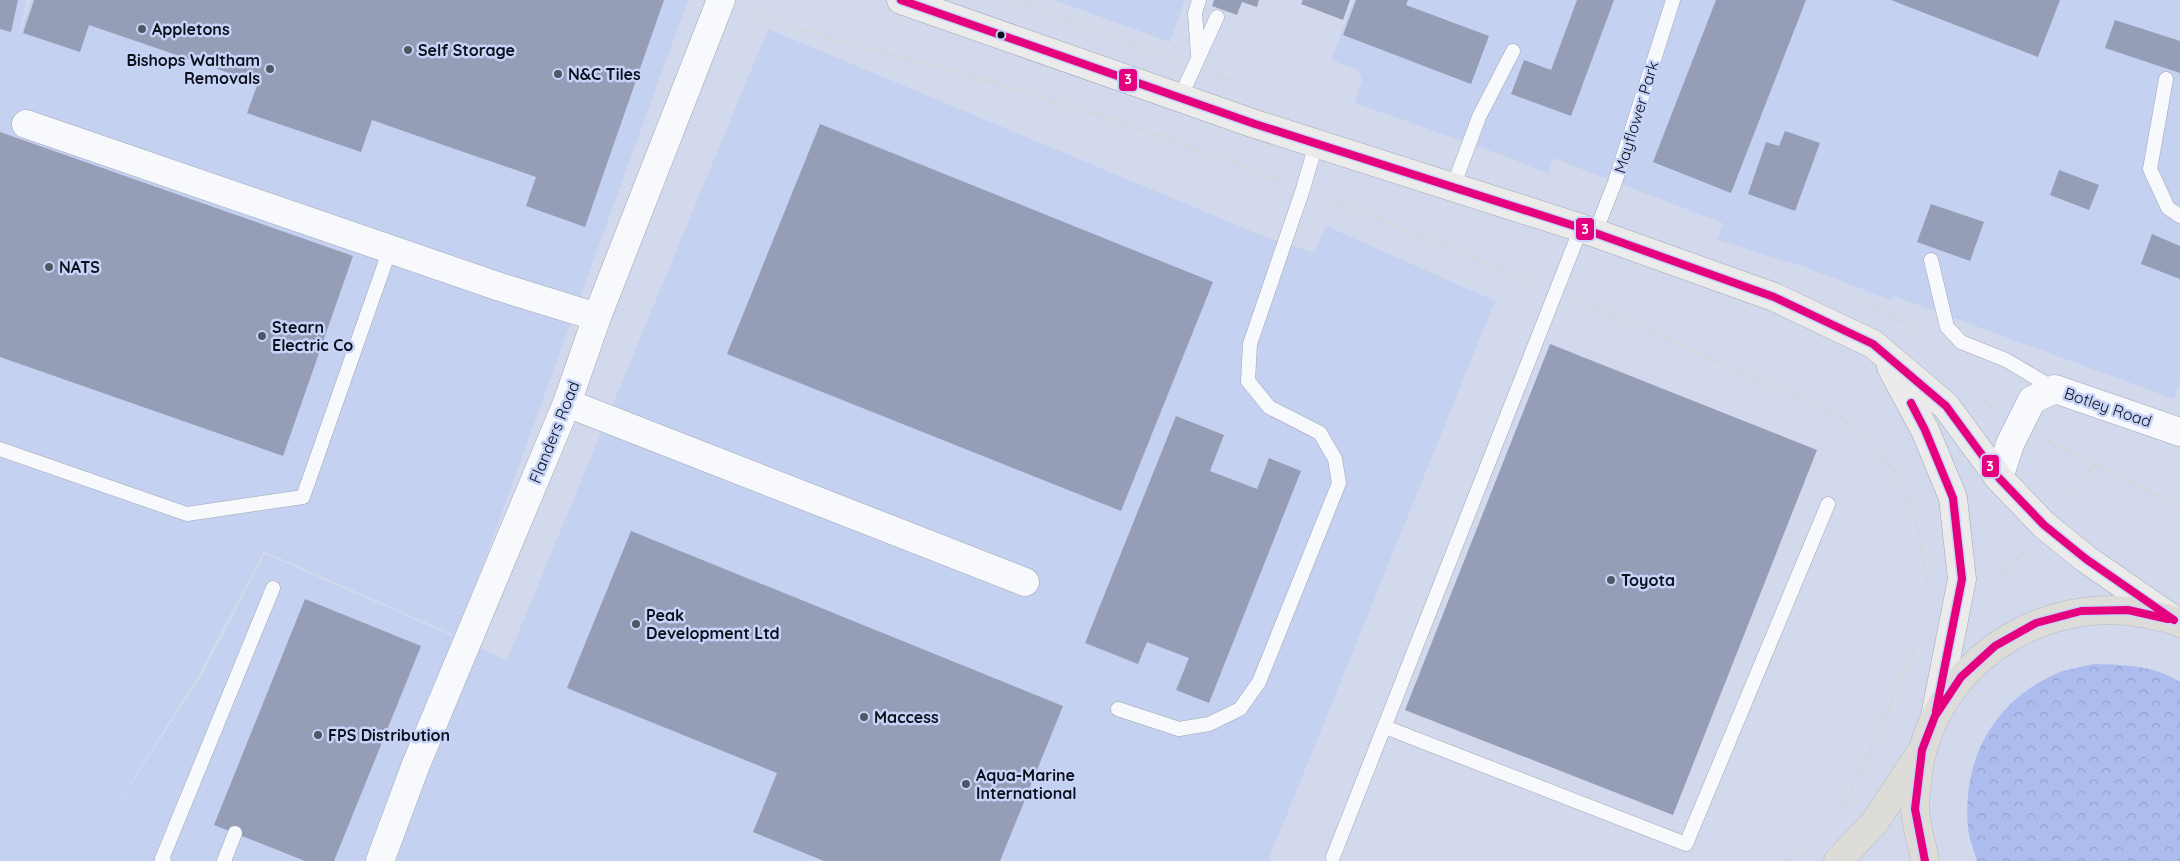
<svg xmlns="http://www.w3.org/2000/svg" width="2180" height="861" viewBox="0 0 2180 861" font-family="Quicksand,sans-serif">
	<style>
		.built { fill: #c5d1f0 }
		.forest { fill: url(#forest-crowns) }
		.building { fill: #969db7 }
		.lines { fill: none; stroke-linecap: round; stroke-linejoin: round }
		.service-casing { stroke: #a0a6b4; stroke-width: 15 }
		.minor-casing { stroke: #a0a6b4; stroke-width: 29 }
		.secondary-casing { stroke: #a0a6b4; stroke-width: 29 }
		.primary-casing { stroke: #b5b9c1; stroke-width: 29 }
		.path { stroke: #d4d6dc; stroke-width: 3; stroke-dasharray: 5 2.5; stroke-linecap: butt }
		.service { stroke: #f8f9fc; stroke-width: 14 }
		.minor { stroke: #f8f9fc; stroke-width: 28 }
		.secondary { stroke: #ebebeb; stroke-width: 28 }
		.primary { stroke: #dedcd9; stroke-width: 28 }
		.bus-1-casing { stroke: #c7d4f7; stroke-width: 11 }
		.bus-1 { stroke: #e5007d; stroke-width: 8 }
		.poi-dot { fill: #515664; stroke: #c7d4f7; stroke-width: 2 }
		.bus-dot { fill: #0c101b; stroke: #c7d4f7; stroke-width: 2 }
		.labels { text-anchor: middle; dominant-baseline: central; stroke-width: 5; stroke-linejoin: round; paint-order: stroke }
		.poi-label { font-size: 16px; font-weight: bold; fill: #0c101b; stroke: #c7d4f7; text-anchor: start }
		.street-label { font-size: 16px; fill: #0c101b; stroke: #c7d4f7 }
		.line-badge { stroke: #c7d4f7; stroke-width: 2 }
		.badge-label { font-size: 14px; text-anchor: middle; font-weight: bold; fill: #fff }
	</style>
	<defs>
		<pattern id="forest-crowns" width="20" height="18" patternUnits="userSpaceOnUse" patternTransform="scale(1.25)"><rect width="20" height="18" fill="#acbcee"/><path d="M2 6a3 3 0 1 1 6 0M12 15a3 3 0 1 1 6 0" fill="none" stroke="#93a1cc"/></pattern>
	</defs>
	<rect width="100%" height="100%" fill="#d2d9ec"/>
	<!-- built -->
	<path class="built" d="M0,0H26L18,39L31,0H688L457,636L264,551L198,676L91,846L202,675L265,554L507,660L768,29L1263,236L1314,253L1326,226L1495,301L1268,861H0Z
		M1054,0H1185L1170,42Z
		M1354,0H2180V381L2174,399L1894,296L1891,300L1802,266L1717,240L1723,223L1553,158L1548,174L1505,156L1355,103L1362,80L1358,70L1331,60Z"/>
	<!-- forest -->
	<path class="forest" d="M2094,664C2123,665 2155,665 2180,682V861H1977C1974,850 1969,839 1968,828C1962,761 1992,704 2053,675C2065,669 2081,667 2094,664Z"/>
	<!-- building -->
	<path class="building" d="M0,0H18L11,32L0,29Z
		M34,0H664L585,227L526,206L536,177L452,148L372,120L361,152L247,113L258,83L89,25L80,52L23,33Z
		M1214,0H1259L1257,7L1242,2L1237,15L1212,6Z
		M1303,0H1350L1343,20L1301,4Z
		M1356,0H1408L1406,5L1489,36L1471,84L1343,35Z
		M1577,0H1614L1571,116L1511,94L1524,60L1551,70Z
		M1716,0H1806L1731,193L1653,162Z
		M1891,0H2060L2038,57Z
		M2115,20L2180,41V73L2105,48Z
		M820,124L1213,282L1121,511L727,354Z
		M1785,131L1820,143L1795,211L1748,194L1766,142L1779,146Z
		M0,132L353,256L283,456L0,357Z
		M2059,170L2099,185L2089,210L2050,195Z
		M1931,204L1984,222L1970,261L1917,242Z
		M2152,234L2180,246V279L2141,264Z
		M1550,344L1817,450L1673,815L1405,710Z
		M1176,416L1224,435L1210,471L1257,489L1269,458L1301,471L1209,703L1176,690L1189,658L1147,642L1138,664L1085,643Z
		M631,531L1063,706L1000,861H824L753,832L777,773L567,688Z
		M305,599L421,646L334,861H305L214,825Z"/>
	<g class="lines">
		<!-- service casing -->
		<g class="service-casing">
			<path id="service" d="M1198,55L1195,13L1199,0
				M2166,79L2150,169L2168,208L2180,216
				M1180,98L1217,17
				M1453,187L1479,117L1513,51
				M1595,233L1615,182L1673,0
				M1931,260L1947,327L1961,342L2006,360L2055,389
				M0,449L187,514L303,497L390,249
				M1118,709L1179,729L1209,724L1240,709L1259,682L1339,483L1335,459L1320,433L1269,407L1248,381L1250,344L1303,189L1316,144
				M1385,727L1686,844L1828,504
				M1333,857L1581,228
				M164,861L162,859L273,588
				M224,861L235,833"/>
		</g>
		<!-- minor casing -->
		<g class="minor-casing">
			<path id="minor" d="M26,124L500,287L597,317
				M567,403L1025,582
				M1999,478L2010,444L2032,400L2055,389L2180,432
				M380,861L415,767L567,403L597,317L721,0"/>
		</g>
		<!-- secondary casing -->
		<g class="secondary-casing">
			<path id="secondary" d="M901,0L1255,124L1581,228L1774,297L1873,344L1946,406L1999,478L2044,525L2086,559L2174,620
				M1891,367L1925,430L1953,498L1962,579L1935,716"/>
		</g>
		<!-- primary casing -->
		<g class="primary-casing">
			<path id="primary" d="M1838,861L1875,822L1919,755
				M1925,861C1922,844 1916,826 1915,809C1915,795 1919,762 1923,749C1950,653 2051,594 2147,614C2158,617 2170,618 2180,623"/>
		</g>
		<!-- path -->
		<path class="path" d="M1014,0L1173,59
			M750,13C814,36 881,51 946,69C1059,100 1170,139 1280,180
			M1216,75L1232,80
			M1326,197L1535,283
			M1851,297L1879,309L1923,334
			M1578,299L1815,405C1826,411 1838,416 1848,424C1906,465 1921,521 1927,588
			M1982,400L1994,410
			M2047,441L2180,506
			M2064,501L2094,465
			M1993,579L2006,573L2026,549
			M1841,810L1878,733L1915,647
			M1787,861L1812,842"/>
		<!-- service -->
		<use href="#service" class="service"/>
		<!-- minor -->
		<use href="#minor" class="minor"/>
		<!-- secondary -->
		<use href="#secondary" class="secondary"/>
		<!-- primary -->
		<use href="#primary" class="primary"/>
		<!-- bus-1 casing -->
		<g class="bus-1-casing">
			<path id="bus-1" d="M901,0L1255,124L1581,228L1774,297L1873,344L1946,406L1999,478L2044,525L2086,559L2174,620
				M1911,403L1925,430L1953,498L1962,579L1936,711
				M1925,861L1915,809L1922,750L1935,716L1961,677L1995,646L2036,623L2081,611L2128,610L2168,619"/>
		</g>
		<!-- bus-1 -->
		<use href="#bus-1" class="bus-1"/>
	</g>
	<!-- markers -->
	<g class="poi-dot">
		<circle cx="142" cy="29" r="5"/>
		<circle cx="408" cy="50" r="5"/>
		<circle cx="270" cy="69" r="5"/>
		<circle cx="558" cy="74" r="5"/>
		<circle cx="49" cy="267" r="5"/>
		<circle cx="262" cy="336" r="5"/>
		<circle cx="1611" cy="580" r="5"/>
		<circle cx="636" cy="624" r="5"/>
		<circle cx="864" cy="717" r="5"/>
		<circle cx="318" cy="735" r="5"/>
		<circle cx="966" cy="784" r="5"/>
	</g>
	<circle class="bus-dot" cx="1001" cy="35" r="4.5"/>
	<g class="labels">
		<!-- poi labels -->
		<g class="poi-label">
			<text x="152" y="29">Appletons</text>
			<text x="418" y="50">Self Storage</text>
			<text x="260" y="60" text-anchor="end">Bishops Waltham<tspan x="260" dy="18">Removals</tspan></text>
			<text x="568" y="74">N&amp;C Tiles</text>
			<text x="59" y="267">NATS</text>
			<text x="272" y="327">Stearn<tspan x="272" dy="18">Electric Co</tspan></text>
			<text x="1621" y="580">Toyota</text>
			<text x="646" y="615">Peak<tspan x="646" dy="18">Development Ltd</tspan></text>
			<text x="874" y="717">Maccess</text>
			<text x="328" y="735">FPS Distribution</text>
			<text x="976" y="775">Aqua-Marine<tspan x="976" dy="18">International</tspan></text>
		</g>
		<!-- street labels -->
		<g class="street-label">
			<text transform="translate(1636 117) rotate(-73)">Mayflower Park</text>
			<text transform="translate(2108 407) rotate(19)">Botley Road</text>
			<text transform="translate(554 432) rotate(-68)">Flanders Road</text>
		</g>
	</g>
	<g class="line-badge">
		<rect x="1118" y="68" width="20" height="24" rx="5" fill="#e5007d"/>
		<rect x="1575" y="217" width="20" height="24" rx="5" fill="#e5007d"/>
		<rect x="1981" y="454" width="19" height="24" rx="5" fill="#e5007d"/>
	</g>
	<g class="badge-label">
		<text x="1128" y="84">3</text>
		<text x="1585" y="234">3</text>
		<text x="1990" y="471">3</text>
	</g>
</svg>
